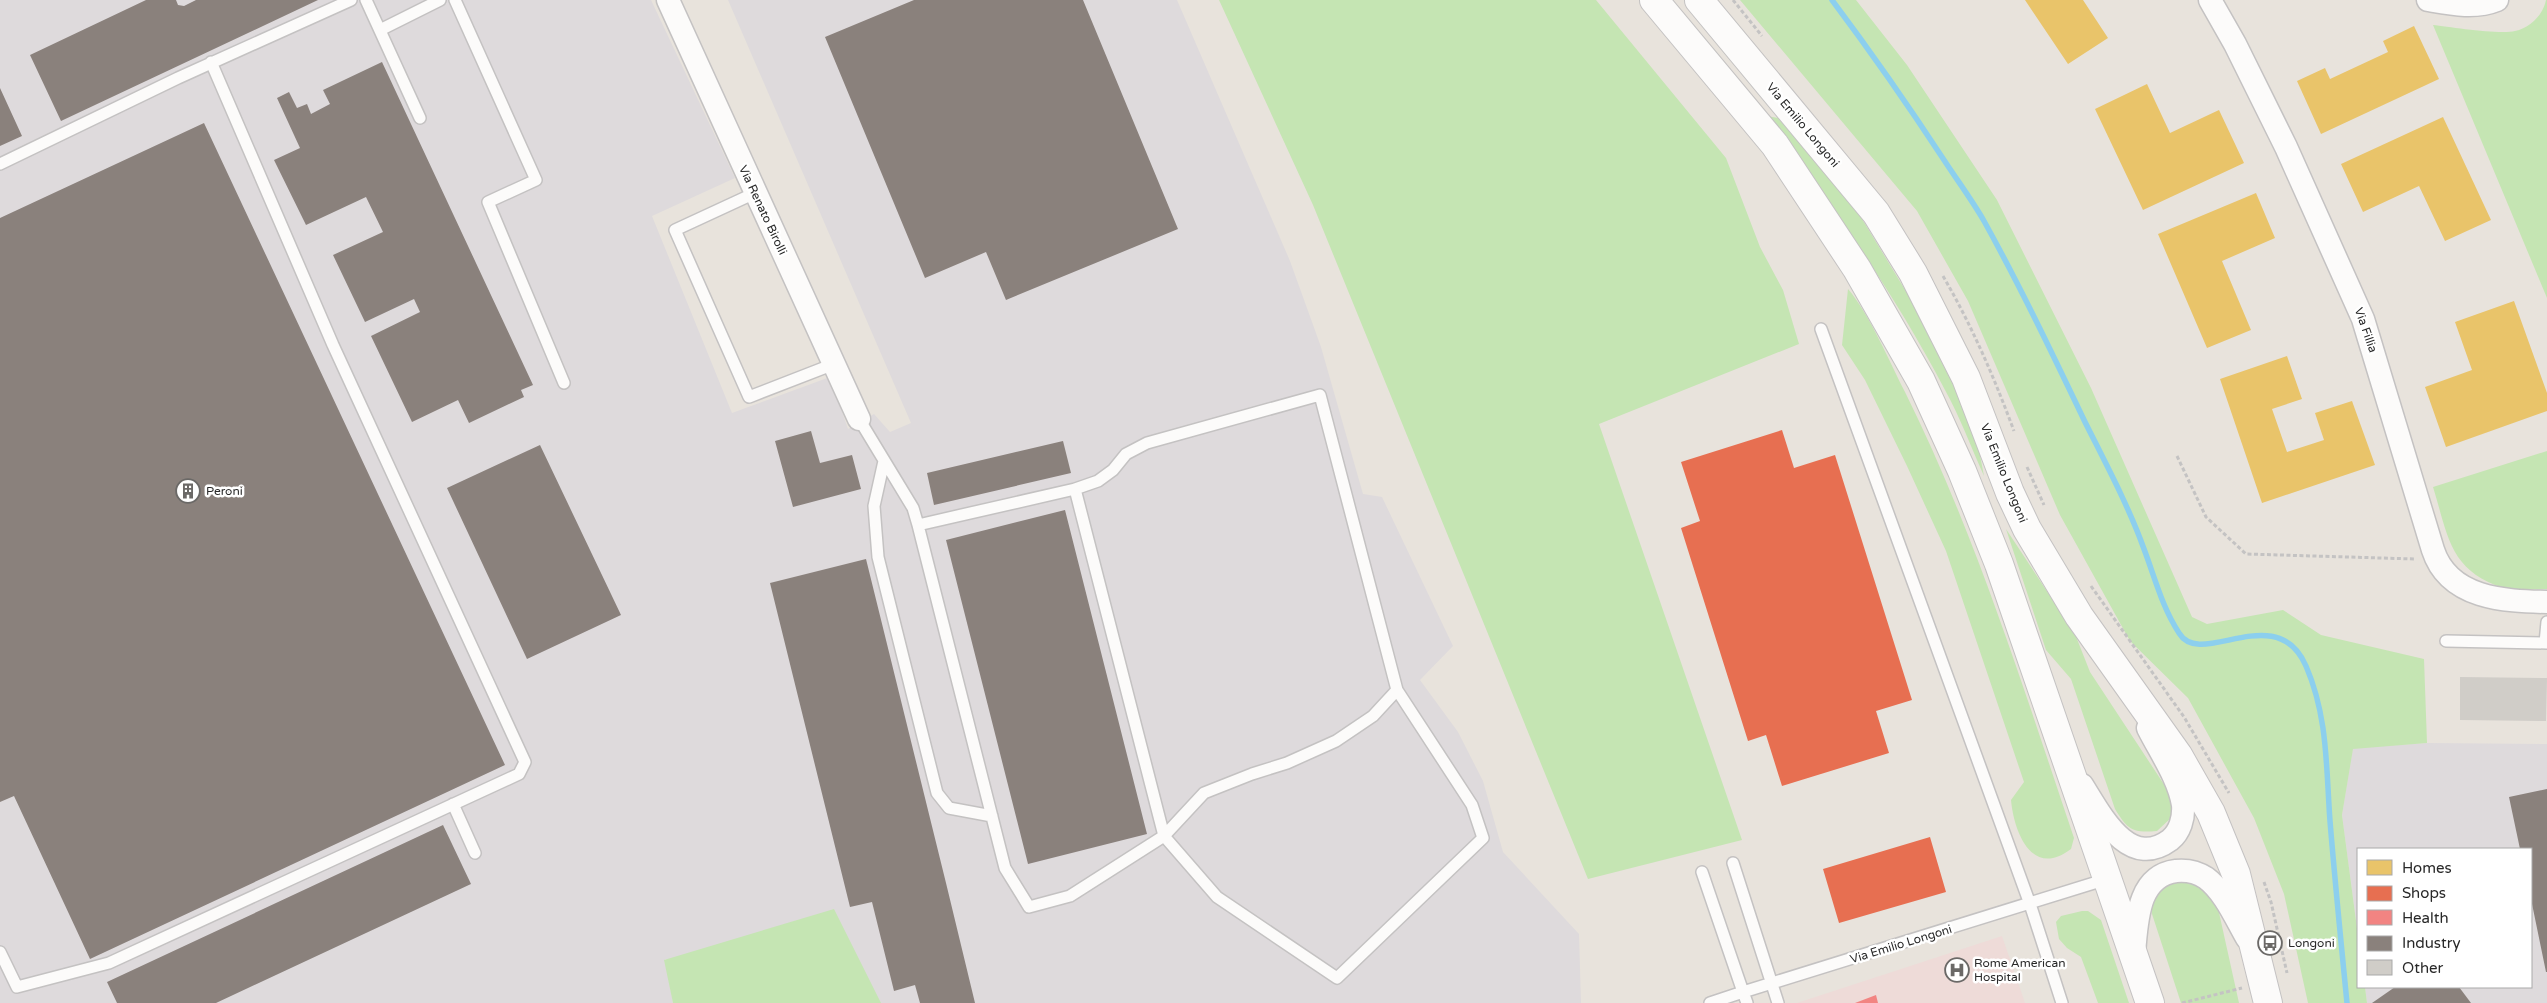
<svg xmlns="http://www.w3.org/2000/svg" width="2547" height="1003" viewBox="0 0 2547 1003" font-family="'Varela Round',sans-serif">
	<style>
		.industrial { fill: #dedadc }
		.medical { fill: #eedbd8 }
		.green { fill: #c5e5b3 }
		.homes { fill: #e9c46a }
		.shops { fill: #e76f51 }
		.health { fill: #f28482 }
		.industry { fill: #8a817c }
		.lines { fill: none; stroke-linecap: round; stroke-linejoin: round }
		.stream { stroke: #8ccfee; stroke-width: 5.5 }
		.building { fill: #d0cdc8 }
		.service-casing { stroke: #c4c2c2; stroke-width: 14 }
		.minor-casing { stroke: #c4c2c2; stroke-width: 25 }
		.tertiary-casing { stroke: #c4c2c2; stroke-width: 30 }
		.path { stroke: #c4c3c3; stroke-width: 3; stroke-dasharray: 4 2.5; stroke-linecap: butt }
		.service { stroke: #fcfbfa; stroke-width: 11 }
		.minor { stroke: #fcfbfa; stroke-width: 22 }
		.tertiary { stroke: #fcfbfa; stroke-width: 28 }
		.labels { text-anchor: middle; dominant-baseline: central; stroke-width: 5; stroke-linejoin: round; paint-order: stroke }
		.street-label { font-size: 12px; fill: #282828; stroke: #fff }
		.poi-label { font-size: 12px; fill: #282828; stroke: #fff; text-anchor: start }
	</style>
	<rect width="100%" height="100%" fill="#e8e3dc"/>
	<!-- industrial -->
	<path class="industrial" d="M0,0H651L735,178L652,216L732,413L830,377L848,429L874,414L890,432L911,423L728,0H1177L1290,261L1321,347L1363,494L1382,497L1453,646L1420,680L1458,732L1483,781L1503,852L1579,934L1581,1003H880L665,959L673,1003H0Z
		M2427,743L2547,744V1003H2367L2365,987H2531V849H2358V936L2342,815L2353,748Z"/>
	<!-- medical -->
	<path class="medical" d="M2002,936L2025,1003H1797Z"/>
	<!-- green -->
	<path class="green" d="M1219,0H1596L1726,158L1760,247L1783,290L1799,344L1599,424L1742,840L1588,879L1313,205Z
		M1740,0H1856L1907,65L1997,200L2091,388L2192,617L2207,624L2283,610L2321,635L2424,659L2427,743L2353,749L2342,815L2358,936V987H2365L2367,1003H2308L2284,894L2254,818L2188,698L2130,641L2060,515L1968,301L1917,211Z
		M2546,0H2547V298L2433,25C2450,27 2501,35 2515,31C2530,28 2543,15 2546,0Z
		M1767,116L1778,118L1856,209L1924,321L1975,429L1984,476C1971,447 1960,417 1945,390C1894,292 1831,205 1767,116Z
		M1848,289C1869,313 1890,363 1905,392C1976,535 2023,687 2074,838L2071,849C2032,879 2014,832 2011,800L2024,782L1946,551L1907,466L1865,380L1842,345Z
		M2547,451V589C2534,589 2517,591 2504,588C2449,571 2448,535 2433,487Z
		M2006,529L2075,634L2090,672L2171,795L2172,817L2157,831C2132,833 2128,830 2115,809L2071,679L2046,650Z
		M2184,874L2216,899L2239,1003H2181L2152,914L2151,905L2161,883Z
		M834,909L881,1003H673L664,960Z
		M2082,911H2088L2101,920L2129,1003H2098L2081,957L2067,948L2059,939L2056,922L2061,916Z"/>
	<!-- homes -->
	<path class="homes" d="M2025,0H2083L2108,38L2068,64Z
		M2414,26L2439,79L2321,134L2297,81L2325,68L2330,79L2388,52L2383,41Z
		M2147,84L2170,133L2219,110L2244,163L2143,210L2095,109Z
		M2443,117L2491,220L2445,241L2419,186L2363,212L2341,164Z
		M2256,193L2275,238L2222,261L2251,330L2207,348L2158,234Z
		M2514,301L2547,393V411L2446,447L2425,387L2472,370L2455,322Z
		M2287,356L2302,399L2272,409L2287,452L2324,440L2315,413L2352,401L2375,465L2262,503L2220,379Z"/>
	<!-- shops -->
	<path class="shops" d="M1782,430L1794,468L1835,455L1912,700L1876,711L1889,753L1782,786L1766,735L1748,741L1681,528L1700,521L1681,462Z
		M1930,837L1946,892L1839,923L1823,869Z"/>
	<!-- health -->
	<path class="health" d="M1876,995L1878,1003H1855Z"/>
	<!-- industry -->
	<path class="industry" d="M146,0H176L178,5L184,6L196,0H318L61,121L30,55Z
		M914,0H1083L1178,229L1006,300L986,252L925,278L825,37Z
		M382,62L533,385L521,390L524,397L469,423L458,400L412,422L371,336L420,312L414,299L365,322L333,255L383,232L366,197L306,225L274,160L300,148L277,98L289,92L297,108L307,104L311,114L330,104L323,90Z
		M0,88L22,136L0,146Z
		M204,123L505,765L90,959L14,796L0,802V218Z
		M811,431L820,463L852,455L861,489L793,507L775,441Z
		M1063,441L1071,473L934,505L927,473Z
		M540,445L621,615L527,659L447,488Z
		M1065,510L1147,834L1028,864L946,540Z
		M866,559L946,883L975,1003H920L915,985L894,991L872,902L850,907L770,583Z
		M2547,789V972H2546L2531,899V849H2520L2509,797Z
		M443,825L471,884L216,1003H117L107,982Z
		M2395,987H2459L2471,1003H2372Z"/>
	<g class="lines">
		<!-- stream -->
		<path class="stream" d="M1832,0C1871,52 1908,105 1944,160C1957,180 1972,200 1984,221C2020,286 2053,355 2085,422C2105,462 2129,507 2144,549C2155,578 2162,607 2179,633C2201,670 2276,598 2306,666C2328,717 2326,767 2330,821C2335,882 2341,942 2347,1003"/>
	</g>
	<!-- building -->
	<path class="building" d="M2460,677L2547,678L2546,721L2460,720Z"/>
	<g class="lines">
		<!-- service casing -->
		<g class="service-casing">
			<path id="service" d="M366,0L420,118
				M455,0L536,180L488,202L564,383
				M380,30L440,0
				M0,164L178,78L351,0
				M755,193L675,230L749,397L834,364
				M1821,329L2030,904L2062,1003
				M859,419L913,508L918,525
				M884,461L874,506L878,557L937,793L949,808L992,816
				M1075,489L1098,481L1113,470L1126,454L1147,443L1320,395L1397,690L1373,716L1336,741L1287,763L1252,774L1204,793L1164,836L1217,897L1337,978L1483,838L1472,805L1397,690
				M1075,489L1164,836L1070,896L1029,907L1005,868L918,525Z
				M2446,641L2547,643
				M2545,643L2547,622
				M453,804L475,853
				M1733,863L1778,1003
				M1702,872L1743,992L1710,1003
				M0,952L17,987L109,963L519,774L525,762L333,345L211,62
				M1747,1003L1743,992L2107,879"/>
		</g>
		<!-- minor casing -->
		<g class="minor-casing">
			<path id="minor" d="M668,0L859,419
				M2210,0L2235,44L2286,147L2363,319L2433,550C2449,599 2504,601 2547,602
				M2428,0C2451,4 2475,9 2497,0
				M2082,785C2100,813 2128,871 2170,840C2180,832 2184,818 2183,805C2179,779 2160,752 2148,728
				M2134,953C2137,922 2137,876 2176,871C2186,870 2197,872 2206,878C2224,891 2236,919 2247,938"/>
		</g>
		<!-- tertiary casing -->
		<g class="tertiary-casing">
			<path id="tertiary" d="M1654,0L1775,145L1857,269L1921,381L1962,471L1999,564L2150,1003
				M1699,0L1876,213L1913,273L1966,378L2010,493L2027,529L2079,616L2178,755L2211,813L2236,874L2268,1003"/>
		</g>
		<!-- path -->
		<path class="path" d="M1733,0L1762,36
			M1943,276C1972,326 1994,377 2014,431
			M2177,456L2206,517L2246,554L2415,559
			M2027,467L2044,505
			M2091,586L2184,717L2229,793
			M2264,882L2271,902L2287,973
			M2182,1003L2242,988"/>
		<!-- service -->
		<use href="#service" class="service"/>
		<!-- minor -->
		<use href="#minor" class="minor"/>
		<!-- tertiary -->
		<use href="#tertiary" class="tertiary"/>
	</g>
	<!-- icons -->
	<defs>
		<g id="building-ring" transform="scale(1.25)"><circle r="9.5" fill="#fff" stroke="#6b6967" stroke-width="1.5"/><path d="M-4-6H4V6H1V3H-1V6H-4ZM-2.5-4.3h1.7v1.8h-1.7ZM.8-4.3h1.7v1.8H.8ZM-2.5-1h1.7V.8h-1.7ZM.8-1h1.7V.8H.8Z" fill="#6b6967"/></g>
		<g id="bus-ring" transform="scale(1.25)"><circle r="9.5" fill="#fff" stroke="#6b6967" stroke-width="1.5"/><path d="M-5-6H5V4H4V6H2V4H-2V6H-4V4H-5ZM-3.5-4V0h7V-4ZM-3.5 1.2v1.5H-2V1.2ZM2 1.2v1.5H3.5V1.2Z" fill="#6b6967"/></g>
		<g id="hospital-ring" transform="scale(1.25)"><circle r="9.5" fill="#fff" stroke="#6b6967" stroke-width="1.5"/><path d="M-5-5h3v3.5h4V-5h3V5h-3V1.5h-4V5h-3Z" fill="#6b6967"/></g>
	</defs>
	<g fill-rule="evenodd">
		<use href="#building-ring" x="188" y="491"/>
		<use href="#bus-ring" x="2270" y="943"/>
		<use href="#hospital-ring" x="1957" y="970"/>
	</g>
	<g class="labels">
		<!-- street labels -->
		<g class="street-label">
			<text transform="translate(1803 125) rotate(50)">Via Emilio Longoni</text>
			<text transform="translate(763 210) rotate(65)">Via Renato Birolli</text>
			<text transform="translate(2366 330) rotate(71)">Via Fillia</text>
			<text transform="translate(2004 473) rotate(68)">Via Emilio Longoni</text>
			<text transform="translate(1901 944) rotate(-17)">Via Emilio Longoni</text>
		</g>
		<!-- poi labels -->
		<g class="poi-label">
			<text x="206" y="491">Peroni</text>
			<text x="2288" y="943">Longoni</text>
			<text x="1974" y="963">Rome American<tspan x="1974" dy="14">Hospital</tspan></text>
		</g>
	</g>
	<!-- legend -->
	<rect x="2357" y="848" width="175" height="140" fill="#ffffff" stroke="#a9a9a9"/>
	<rect x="2367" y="860" width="25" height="15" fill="#e9c46a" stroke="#a9a9a9"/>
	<text x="2402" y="873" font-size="15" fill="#282828">Homes</text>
	<rect x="2367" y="886" width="25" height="15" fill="#e76f51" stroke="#a9a9a9"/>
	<text x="2402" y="898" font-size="15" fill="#282828">Shops</text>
	<rect x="2367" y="910" width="25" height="15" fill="#f28482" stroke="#a9a9a9"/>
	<text x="2402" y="923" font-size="15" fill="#282828">Health</text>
	<rect x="2367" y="936" width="25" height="15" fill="#8a817c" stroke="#a9a9a9"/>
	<text x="2402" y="948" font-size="15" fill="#282828">Industry</text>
	<rect x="2367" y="960" width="25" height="15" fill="#d0cdc8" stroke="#a9a9a9"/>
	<text x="2402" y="973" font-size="15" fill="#282828">Other</text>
</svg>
